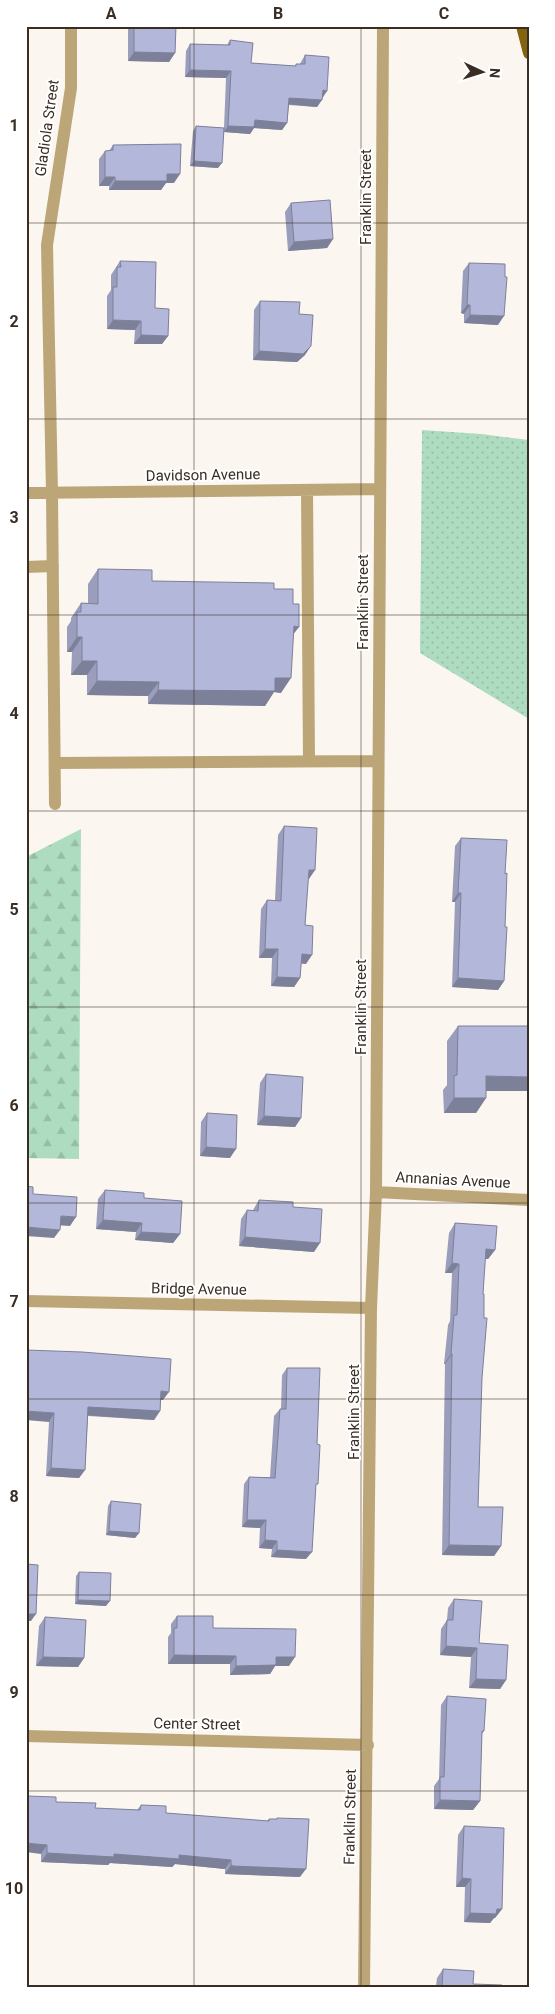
<svg xmlns="http://www.w3.org/2000/svg" width="555" height="2014" viewBox="0 0 555 2014" font-family="Roboto,sans-serif">
	<style>
		.green { fill: url(#green-dots) }
		.forest { fill: url(#forest-firs) }
		.lines { fill: none; stroke-linecap: round; stroke-linejoin: round }
		.minor { stroke: #bca678; stroke-width: 12 }
		.major { stroke: #83630e; stroke-width: 12 }
		.wall { fill: #9a9dbb }
		.shaded-wall { fill: #7d8099 }
		.building { fill: #b3b7da; stroke: #7d8099 }
		.grid { fill: none; stroke: #3a2e24; stroke-width: 1; stroke-opacity: 0.55 }
		.labels { text-anchor: middle; dominant-baseline: central; stroke-width: 4; stroke-linejoin: round; paint-order: stroke }
		.street-label { font-size: 15px; fill: #3a2e24; stroke: #fff }
		.neatline { fill: none; stroke: #3a2e24; stroke-width: 2 }
		.grid-label { font-size: 16px; text-anchor: middle; font-weight: bold; fill: #3a2e24 }
	</style>
	<defs>
		<pattern id="green-dots" width="8" height="8" patternUnits="userSpaceOnUse" patternTransform="scale(1.25)"><rect width="8" height="8" fill="#aedcc1"/><path d="M2 2h.1M6 6h.1" fill="none" stroke="#96bda6" stroke-width="1.8" stroke-linecap="round"/></pattern>
		<pattern id="forest-firs" width="22" height="20" patternUnits="userSpaceOnUse" patternTransform="scale(1.25)"><rect width="22" height="20" fill="#aedcc1"/><path d="M5 1l3.5 6h-7zM16 11l3.5 6h-7z" fill="#96bda6"/></pattern>
	</defs>
	<rect width="100%" height="100%" fill="#fcf6f0"/>
	<!-- green -->
	<path class="green" d="M422,430L481,434L529,440V719L420,653Z"/>
	<!-- forest -->
	<path class="forest" d="M81,829L79,1159L26,1158V857Z"/>
	<g class="lines">
		<!-- minor -->
		<path class="minor" d="M307,490L309,761
			M26,493L380,489
			M26,567L53,566
			M55,763L378,761
			M55,804L52,493L47,245L71,88V26
			M376,1192L529,1200
			M26,1301L371,1308
			M26,1736L368,1745
			M364,1988L371,1308L376,1192L383,26"/>
		<!-- major -->
		<path class="major" d="M522,26L529,53"/>
	</g>
	<!-- wall -->
	<path class="wall" d="M128,26H176L175,53L169,62L128,61Z
		M230,40L251,63L295,66L296,64H300L301,62L305,55L327,91L317,107L289,105L287,123L282,130L254,128L250,134L224,132L218,168L190,166L193,131L196,126L224,128L226,78L185,77L186,51L190,44L227,45Z
		M113,145L174,183H166L161,190H109V186H99V159L105,151H109Z
		M291,203L333,239L327,248L288,251L285,212Z
		M120,261L155,308L168,336L162,344H134L135,330L107,329V296L111,290V275Z
		M469,263L498,325L464,323V314L461,313L463,271Z
		M260,301L299,314L305,355L297,362L253,360L254,310Z
		M98,569L152,581L274,589L293,604L299,627L293,634L281,693L274,692L265,706L148,704V696L87,695V675H71L72,652H67V627L71,621V618L81,603H88V584Z
		M284,826L315,870L308,879L305,925L306,964L301,963L300,978L294,987L271,986L272,958H259L261,909L267,900H275L278,835Z
		M461,838L505,874L504,981L498,990L452,987L455,902H452L455,846Z
		M458,1026L486,1098L476,1113H444L443,1090L447,1085V1041Z
		M266,1074L301,1118L295,1127L257,1125L260,1083Z
		M207,1113L230,1158L200,1156L201,1122Z
		M105,1190L144,1198L180,1234L173,1243L135,1240L136,1232L96,1229L98,1199Z
		M259,1200L314,1252L239,1246L241,1219L247,1210H253Z
		M455,1223L495,1250L488,1259H485L483,1294L482,1378L478,1507L501,1546L494,1556L442,1555L445,1364H444L448,1325L450,1321L452,1273H445L449,1233Z
		M26,1350L163,1400H161L160,1411L154,1420L88,1416L85,1470L79,1478L46,1476L49,1422Z
		M287,1368L315,1488L306,1559L271,1557L272,1549L259,1548L260,1528L242,1527L244,1484L249,1477H270L274,1416L280,1409H281L282,1375Z
		M111,1501L139,1533L135,1538L106,1535L108,1506Z
		M79,1572L106,1606L75,1604L76,1576Z
		M454,1599L479,1643L506,1680L500,1689L469,1688L471,1657L440,1655L441,1629L447,1620L448,1608Z
		M177,1616L213,1628L289,1666H275L270,1674L230,1675V1664H168V1637L171,1633V1624Z
		M45,1617L84,1658L78,1667L36,1666L39,1626Z
		M447,1696L484,1731L482,1734L480,1801L473,1810L434,1809V1786L439,1779L441,1705Z
		M56,1802L95,1808L137,1810L141,1805L166,1813L267,1821L269,1819H276L277,1818L300,1877L227,1874H225V1869L175,1864L172,1867L110,1863L108,1865L41,1862V1854Z
		M464,1826L502,1909L495,1918H494L490,1923L464,1922L465,1887H456L458,1835Z
		M443,1969L473,1984L502,1988H433L434,1986H436L437,1978Z"/>
	<!-- shaded-wall -->
	<path class="shaded-wall" d="M134,52L175,53L169,62L128,61Z
		M190,70L231,71L226,78L185,77Z
		M323,90L327,91L322,98Z
		M289,98L322,100L317,107L285,104Z
		M255,120L287,123L282,130L254,128L250,134L224,132L228,126Z
		M194,161L222,163L218,168L190,166Z
		M167,174H180L174,183H166L161,190H109L115,181Z
		M105,177H115L109,186H99Z
		M333,239L327,248L288,251L294,242Z
		M467,305H470L464,314L461,313Z
		M470,315L504,316L498,325L464,323Z
		M113,320L141,321L135,330L107,329Z
		M141,335L168,336L162,344H134Z
		M311,346L305,355L297,362L253,360L259,351Z
		M294,626L299,627L288,641Z
		M77,637H82L72,652H67Z
		M82,661H97L87,675H71Z
		M275,678H291L281,693L274,692L265,706L148,704L158,690Z
		M97,681L159,682L148,696L87,695Z
		M309,870H315L309,879H303Z
		M458,893H461L455,902H452Z
		M265,949H278L272,958H259Z
		M302,954L312,955L306,964L296,963Z
		M277,977L300,978L294,987L271,986Z
		M458,978L504,981L498,990L452,987Z
		M486,1076L529,1077V1091H476Z
		M454,1098H486L476,1113H444Z
		M264,1116L301,1118L295,1127L257,1125Z
		M206,1147L236,1149L230,1158L200,1156Z
		M61,1216L76,1217L70,1226L54,1225Z
		M103,1220L142,1223L136,1232L96,1229Z
		M26,1227L60,1230L54,1238L26,1236Z
		M141,1232L180,1234L173,1243L135,1240Z
		M245,1237L320,1243L314,1252L239,1246Z
		M486,1249L495,1250L488,1259H479Z
		M452,1263L459,1264L452,1273H445Z
		M451,1354H452L445,1364H444Z
		M161,1391L169,1392L163,1400H155Z
		M88,1407L160,1411L154,1420L82,1415Z
		M26,1411L54,1413L49,1422L26,1420Z
		M51,1468L85,1470L79,1478L46,1476Z
		M247,1520H266L260,1528L242,1527Z
		M109,1531L139,1533L135,1538L106,1535Z
		M265,1540L277,1541L272,1549L259,1548Z
		M449,1545L501,1546L494,1556L442,1555Z
		M277,1550L312,1552L306,1559L271,1557Z
		M78,1600L110,1601L106,1606L75,1604Z
		M26,1614H36L31,1621H26Z
		M446,1646L477,1648L471,1657L440,1655Z
		M174,1655L236,1656L230,1664H168Z
		M43,1657L84,1658L78,1667L36,1666Z
		M276,1657H295L289,1666H275L270,1674L230,1675L236,1666Z
		M476,1679L506,1680L500,1689L469,1688Z
		M440,1800L480,1801L473,1810L434,1809Z
		M26,1843L47,1845L41,1854L26,1852Z
		M47,1853L179,1855L231,1860L225,1869L175,1864L172,1867L110,1863L108,1865L41,1862Z
		M231,1865L306,1869L300,1877L225,1874Z
		M462,1878L471,1879L465,1887H456Z
		M497,1909H502L495,1918H494L490,1923L464,1922L470,1913Z"/>
	<!-- building -->
	<path class="building" d="M134,26H176L175,53L134,52Z
		M230,40L253,43L251,63L296,66V64H305V55L329,57L327,91L323,90L322,100L289,98L287,123L255,120L254,127L228,126L231,71L190,70V44L230,45Z
		M196,126L224,128L222,163L194,161Z
		M181,144L180,174H167V181H115V177H105V151L113,150V145Z
		M330,200L333,239L294,242L291,203Z
		M120,261L156,262L155,308L169,309L168,336L141,335V321L113,320V287H117V267H121Z
		M469,263L505,264V277H507L504,316L470,315V305H467Z
		M260,301L300,302L299,314L313,315L311,346L303,354L259,351Z
		M98,569L152,570V581L274,583V589H293V604H299V627L294,626L291,678H275V691L158,690L159,682L97,681V661H82V637H77V612H81V603L98,604Z
		M26,750H28L27,788H26Z
		M284,826L317,828L315,870H309L305,925L313,926L312,955L302,954L300,978L277,977L278,949H265L267,900L281,901Z
		M461,838L507,840L505,874L507,873L505,927H507L504,981L458,978L461,893H458Z
		M458,1026H529V1077L486,1076V1098H454V1076L457,1075Z
		M266,1074L303,1077L301,1118L264,1116Z
		M207,1113L237,1115L236,1149L206,1147Z
		M26,1186L33,1187V1194L77,1197L76,1217L61,1216L60,1230L26,1227Z
		M105,1190L144,1193V1198L182,1201L180,1234L141,1232L142,1223L103,1220Z
		M259,1200L293,1202V1207L322,1209L320,1243L245,1237L247,1210L258,1211Z
		M455,1223L497,1226L495,1250L486,1249L483,1294H484V1318H487L482,1378L478,1507H503L501,1546L449,1545L452,1354H451L454,1315H457L459,1264L452,1263Z
		M26,1350L82,1352L171,1359L169,1392L161,1391L160,1411L88,1407L85,1470L51,1468L54,1413L26,1411Z
		M287,1368H320L317,1444L320,1445L318,1484H316L312,1552L277,1550V1541L265,1540L266,1520H247L249,1477L275,1478L280,1409H286Z
		M111,1501L141,1504L139,1533L109,1531Z
		M26,1564L38,1565L36,1614H26Z
		M79,1572L111,1573L110,1601L78,1600Z
		M454,1599L482,1601L479,1643L508,1645L506,1680L476,1679L477,1648L446,1646L447,1620H453Z
		M177,1616H213V1628L296,1629L295,1657H276V1665L236,1666V1656L174,1655V1628H177Z
		M45,1617L86,1620L84,1658L43,1657Z
		M447,1696L486,1699L484,1731H482L480,1801L440,1800V1777H444Z
		M26,1796L56,1797V1802L96,1803L95,1808L140,1810L141,1805L166,1806V1813L269,1821V1819H277V1818L309,1819L306,1869L233,1866L231,1865V1860L179,1855V1859L114,1854V1857L47,1853V1845L26,1843Z
		M464,1826L504,1828L502,1909H497L496,1914L470,1913L471,1879L462,1878Z
		M443,1969L474,1971L473,1984L502,1985V1988H434V1986L442,1987Z"/>
	<!-- grid -->
	<path class="grid" d="M194,26V1988M361,26V1988M26,223H529M26,419H529M26,615H529M26,811H529M26,1007H529M26,1203H529M26,1399H529M26,1595H529M26,1791H529"/>
	<g class="labels">
		<!-- street labels -->
		<g class="street-label">
			<text transform="translate(47 128) rotate(-82)">Gladiola Street</text>
			<text transform="translate(366 197) rotate(-90)">Franklin Street</text>
			<text transform="translate(203 475) rotate(-1)">Davidson Avenue</text>
			<text transform="translate(363 602) rotate(-90)">Franklin Street</text>
			<text transform="translate(361 1007) rotate(-90)">Franklin Street</text>
			<text transform="translate(453 1180) rotate(3)">Annanias Avenue</text>
			<text transform="translate(199 1289) rotate(1)">Bridge Avenue</text>
			<text transform="translate(354 1412) rotate(-90)">Franklin Street</text>
			<text transform="translate(197 1724) rotate(1)">Center Street</text>
			<text transform="translate(350 1817) rotate(-89)">Franklin Street</text>
		</g>
	</g>
	<!-- border -->
	<rect width="555" height="2014" fill="none" stroke="#ffffff" stroke-width="55"/>
	<!-- north arrow -->
	<g transform="translate(482 72) rotate(94)" stroke="#ffffff" stroke-width="4" paint-order="stroke">
	<path d="M0-4L9 19L0 12L-9 19Z" fill="#3a2e24"/>
	<text y="-8" font-size="14" font-weight="bold" text-anchor="middle" fill="#3a2e24">N</text>
	</g>
	<rect x="28" y="28" width="500" height="1958" class="neatline"/>
	<g class="grid-label">
		<text x="111" y="19">A</text>
		<text x="278" y="19">B</text>
		<text x="444" y="19">C</text>
		<text x="14" y="131">1</text>
		<text x="14" y="327">2</text>
		<text x="14" y="523">3</text>
		<text x="14" y="719">4</text>
		<text x="14" y="915">5</text>
		<text x="14" y="1111">6</text>
		<text x="14" y="1307">7</text>
		<text x="14" y="1502">8</text>
		<text x="14" y="1698">9</text>
		<text x="14" y="1894">10</text>
	</g>
</svg>
